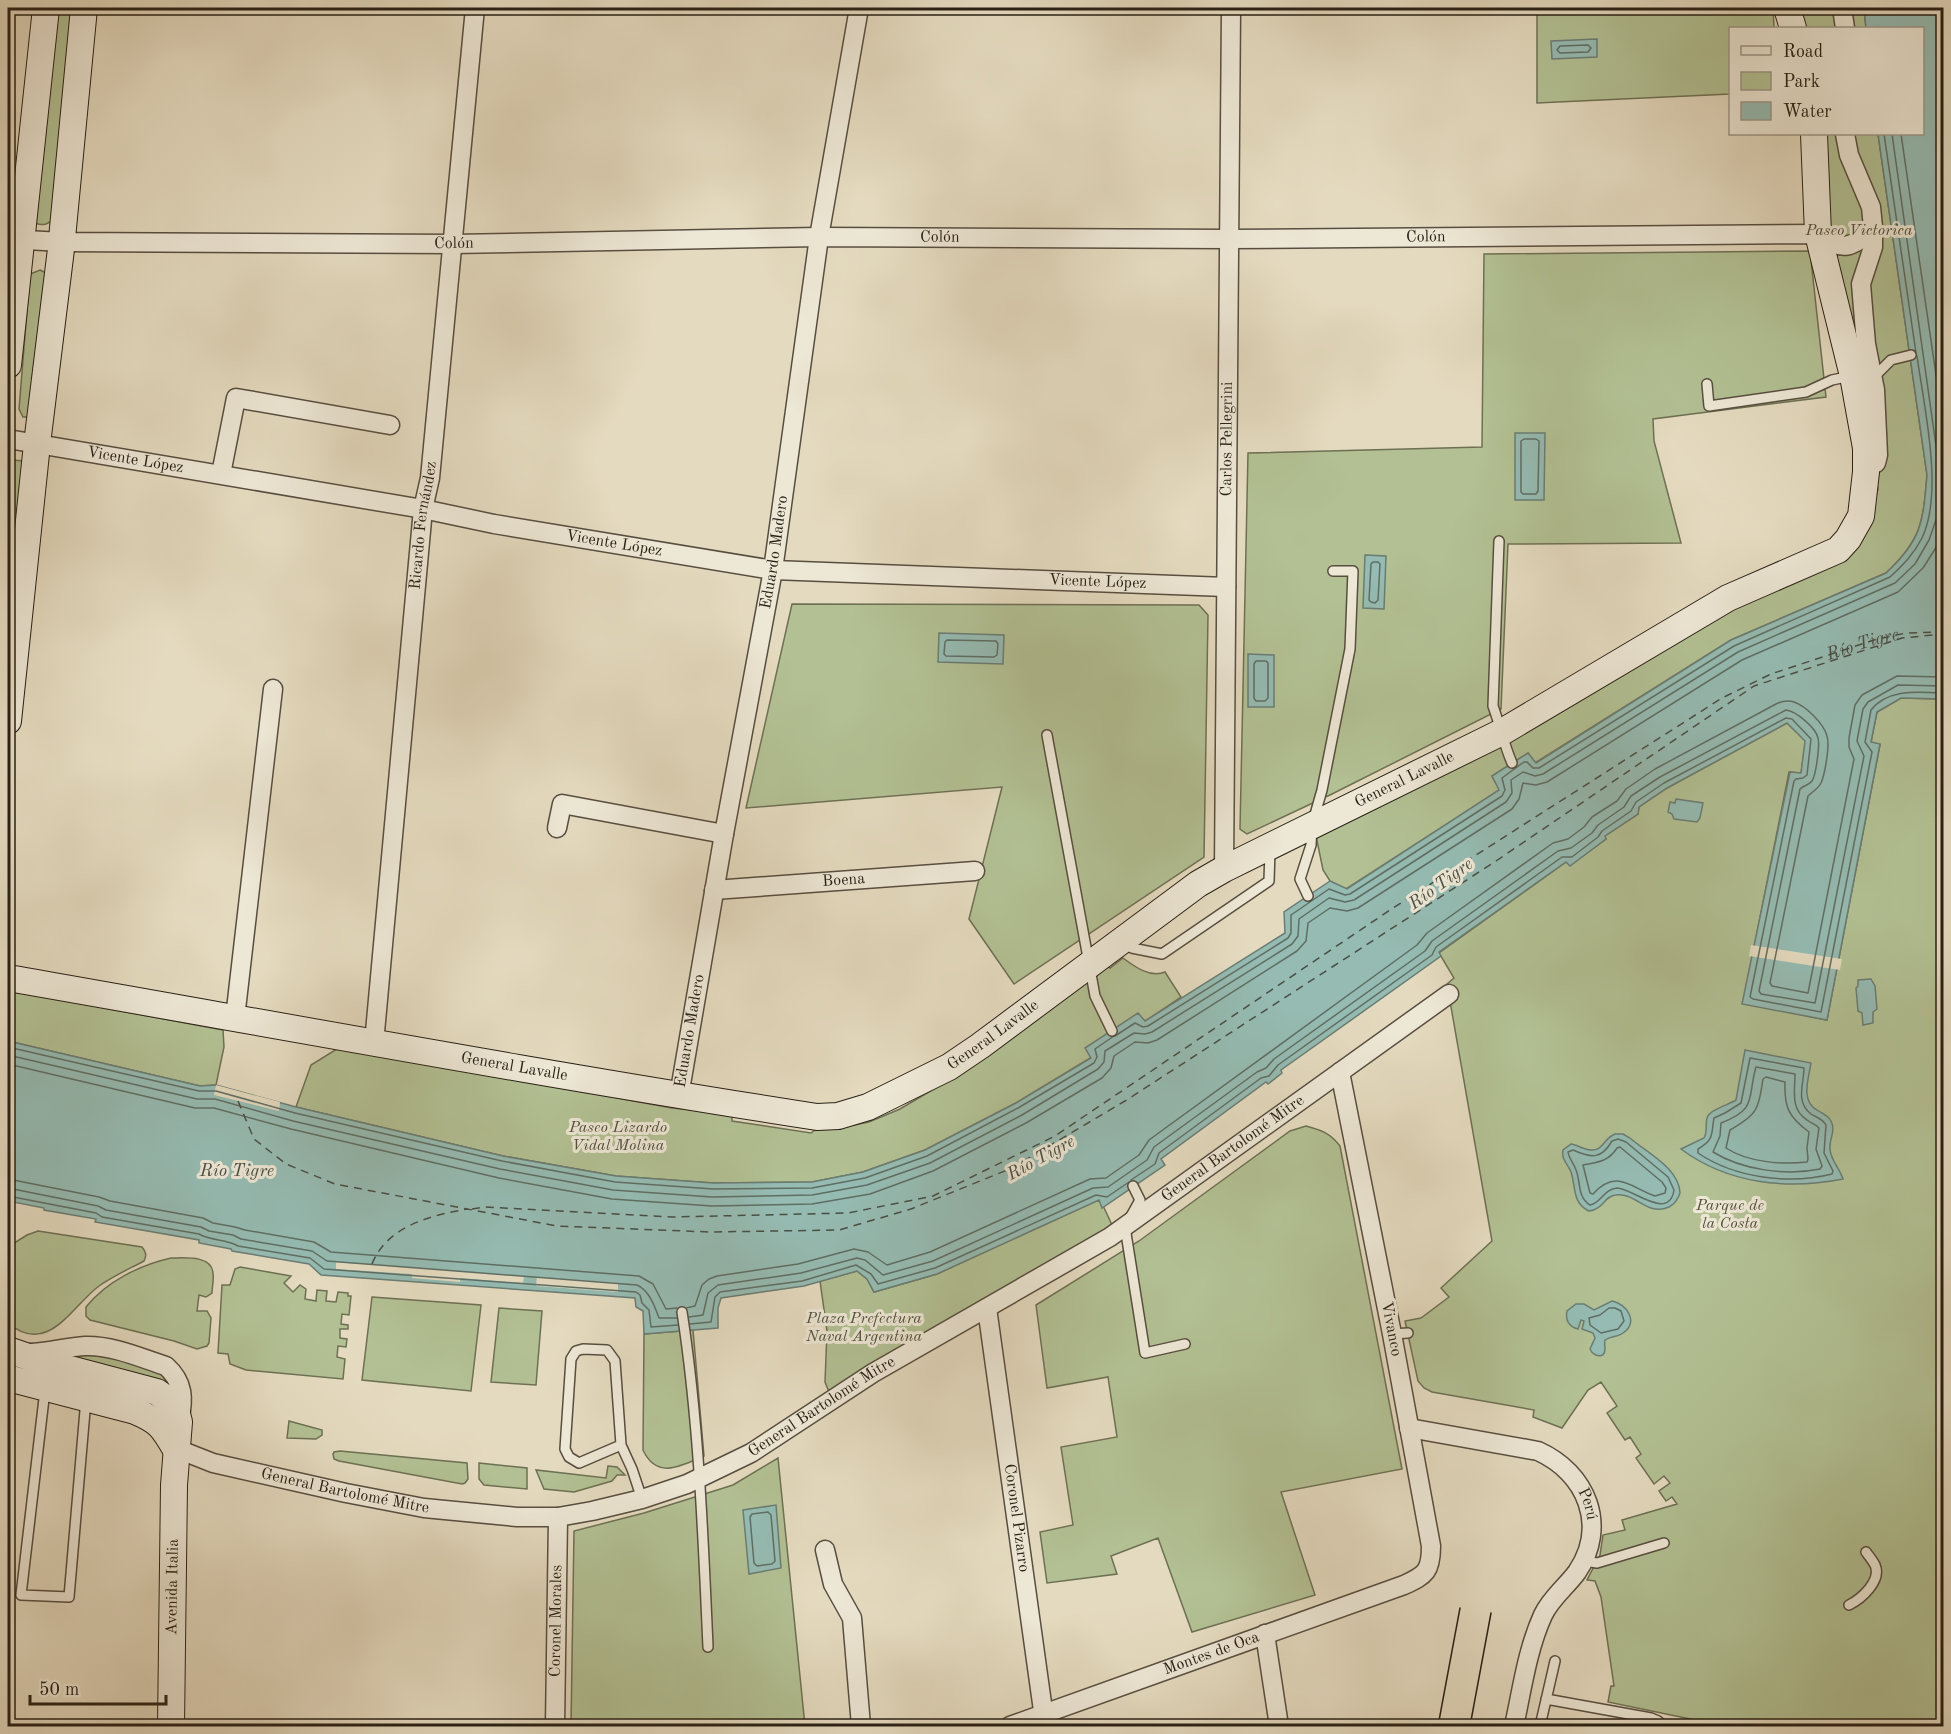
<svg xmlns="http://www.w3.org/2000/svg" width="1951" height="1734" viewBox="0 0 1951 1734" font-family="'Old Standard TT',serif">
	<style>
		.green { fill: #b2c093; stroke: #6e7054; stroke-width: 1.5 }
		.water { fill: #95bbb2; stroke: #6a7d74; stroke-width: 1.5 }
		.pier { fill: #e4dabf }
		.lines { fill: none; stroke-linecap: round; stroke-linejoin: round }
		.shore { stroke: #5f6e64; stroke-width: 1.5 }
		.ferry { stroke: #494e45; stroke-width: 1.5; stroke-dasharray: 8 6; stroke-linecap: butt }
		.lane-casing { stroke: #584e40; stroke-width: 12 }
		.street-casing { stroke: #584e40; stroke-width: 21 }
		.secondary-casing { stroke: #292016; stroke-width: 28 }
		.lane { stroke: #ede7d5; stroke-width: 9 }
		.street { stroke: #ede7d5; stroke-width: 18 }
		.secondary { stroke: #ede7d5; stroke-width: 26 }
		.tram { stroke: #292016; stroke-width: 1.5 }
		.labels { text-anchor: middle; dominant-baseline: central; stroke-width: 6; stroke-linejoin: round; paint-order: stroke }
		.park-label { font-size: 16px; font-style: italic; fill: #52503c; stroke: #ede7d5 }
		.street-label { font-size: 16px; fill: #292016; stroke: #ede7d5 }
		.water-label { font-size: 18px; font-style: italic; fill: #494e45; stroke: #ede7d5 }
	</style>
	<rect width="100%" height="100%" fill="#e4dabf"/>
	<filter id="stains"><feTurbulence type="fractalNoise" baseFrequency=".00333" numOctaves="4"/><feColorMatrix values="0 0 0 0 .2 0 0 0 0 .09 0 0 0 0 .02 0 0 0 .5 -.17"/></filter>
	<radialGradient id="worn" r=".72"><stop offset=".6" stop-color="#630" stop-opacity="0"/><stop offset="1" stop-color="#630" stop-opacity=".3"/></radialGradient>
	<!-- green -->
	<path class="green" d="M55,8H78L53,219C47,225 43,226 35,223Z
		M1537,8H1773L1774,28H1730V94L1537,103Z
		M1795,8H1864L1866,28H1801Z
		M1821,134H1878L1927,475C1923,522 1922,539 1886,573L1731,640L1535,763L1528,753L1492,776L1500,790L1346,889L1330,881L1323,870L1316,836L1868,524L1878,489L1825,233Z
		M1810,251L1826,397L1653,419L1654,441L1681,543L1508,544L1501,709L1332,794L1247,834L1240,829L1248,453L1482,447L1484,254Z
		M40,270L48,274L29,417H23L19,409L30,274Z
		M13,460L23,461L8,664V463Z
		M792,604L1199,605L1208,615L1204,857L1014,984L969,919L1002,787L746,808Z
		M1901,698L1943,699V1726H1724L1608,1702L1611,1686H1614L1601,1597L1595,1581L1587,1580L1600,1555L1603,1535L1625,1530L1622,1520L1677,1504L1672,1497L1666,1501L1659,1491L1670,1483L1664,1476L1654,1484L1636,1458L1641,1454L1630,1437L1625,1440L1607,1413L1617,1406L1601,1382L1588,1390L1562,1428L1533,1417L1534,1410L1432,1392L1424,1388L1418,1381L1405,1321L1421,1318L1449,1297L1441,1288L1492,1241L1447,984L1454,978L1439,953L1566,862L1570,865L1606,839L1605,836L1638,814L1639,807L1667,788L1787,723L1806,741L1801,773L1789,772L1743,1003L1827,1020L1880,745L1871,742L1877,712Z
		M1123,958C1135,967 1150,978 1165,972L1181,997L1144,1022L1138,1014L1086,1048L1092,1057L1016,1103L925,1150L863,1172L812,1182L713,1183L616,1176L503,1156L296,1107L311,1065L340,1047L672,1108L732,1114V1121L811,1133L820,1126L854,1125L869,1122L900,1109L968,1069L1105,965L1110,968Z
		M8,990L223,1030L224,1047L216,1085L200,1086L8,1041Z
		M1306,1126C1321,1130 1330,1133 1340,1146L1402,1469L1281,1492L1315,1595L1192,1632L1158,1538L1111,1556L1117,1574L1047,1583L1040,1532L1073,1525L1061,1447L1117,1437L1108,1377L1047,1388L1036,1305L1139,1241L1290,1131Z
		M1100,1199L1112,1225L829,1392L825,1382L827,1331L820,1281L857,1271L867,1279L874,1292L937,1274Z
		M38,1231L142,1247C146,1252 147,1255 144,1261C129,1269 113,1276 99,1286C72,1306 48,1357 8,1323V1247L27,1235Z
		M171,1258C184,1258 212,1255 213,1273C214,1280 212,1287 212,1293L206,1297L199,1295L197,1311H207L211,1318L209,1343L207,1346L197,1349L174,1341L90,1320L86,1316V1307C107,1281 140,1265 171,1258Z
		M240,1267L291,1276L284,1283L293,1292L300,1285L306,1289L305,1299L316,1301L317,1290L327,1291L326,1301L336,1302L338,1292L348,1293V1296H351L349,1315L342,1314L341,1324L348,1325V1329H340V1338L347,1339L346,1347L338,1346L337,1357L345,1359L343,1379L246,1370L230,1364L228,1354L218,1353L222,1285H230L235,1269Z
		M372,1297L481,1305L471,1391L362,1380Z
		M499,1308L542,1311L536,1385L491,1382Z
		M693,1330L704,1456C681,1466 657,1480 643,1450L644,1334Z
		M91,1355C106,1356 147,1366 160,1374C164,1377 166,1380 167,1385L72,1358V1356Z
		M289,1421L322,1430V1435L316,1439L287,1438Z
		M340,1451L467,1463L468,1479L465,1483L462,1484L339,1461L334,1459L333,1454L334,1452Z
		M778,1458L805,1726H571L574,1531L644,1513L733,1485Z
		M479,1463L527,1468V1489L484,1485L479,1479Z
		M608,1466L617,1467L625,1475H617L612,1481L574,1492L544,1489L536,1470L606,1478Z"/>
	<!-- water -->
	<path class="water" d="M1864,8H1943V699L1901,698L1877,712L1871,742L1880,744L1827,1020L1742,1004L1790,772L1801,773L1805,741L1787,723L1667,788L1639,807L1638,814L1605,836L1606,839L1570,866L1566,862L1439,952L1441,956L1281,1070L1282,1073L1268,1084L1266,1082L1161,1159L1165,1165L1102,1208L1099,1200L937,1274L874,1292L867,1279L857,1271L804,1286L721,1298L718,1308V1328L644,1334L643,1311L636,1307L635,1298L321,1275L309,1264L232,1251L231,1249L199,1243V1240L95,1222L96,1219L44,1210V1208L8,1201V1041L200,1086L216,1085L296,1107L503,1156L616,1176L713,1183L812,1182L863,1172L925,1150L1016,1103L1091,1058L1085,1048L1138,1013L1145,1021L1285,933L1284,912L1330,881L1347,889L1499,790L1492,776L1528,753L1536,763L1731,640L1886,573C1922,540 1923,522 1927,475L1878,134H1922V28H1866Z
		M1597,39V57L1552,59L1551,41Z
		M1515,433H1545L1544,500H1515Z
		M1365,555L1386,556L1384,609L1363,608Z
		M939,633L1004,635L1003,664L938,662Z
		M1248,654L1274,655V707H1248Z
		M1676,799L1703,803L1700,818L1697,822L1674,819L1672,814L1668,812L1670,802L1675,803Z
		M1871,979L1875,986L1877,1009L1873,1012V1023L1863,1025L1862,1013L1858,1011L1856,988L1858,986V980Z
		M1745,1050L1811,1063C1809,1077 1800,1101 1817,1110C1823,1114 1828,1115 1831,1121C1836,1131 1829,1139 1830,1149C1830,1159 1840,1169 1843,1179C1787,1190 1728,1184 1681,1149L1704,1138C1708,1131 1705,1125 1707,1118C1709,1110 1728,1105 1736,1100Z
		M1615,1134H1623L1630,1138C1647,1153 1679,1168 1680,1193C1678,1199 1675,1204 1669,1207C1647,1217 1636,1192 1616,1195C1604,1196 1604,1209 1589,1211C1572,1203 1576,1187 1571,1172C1568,1164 1561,1160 1563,1150L1571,1144C1578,1145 1584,1150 1591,1150C1603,1151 1604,1138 1615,1134Z
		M1612,1301C1627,1304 1639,1322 1623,1333C1618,1337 1611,1336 1605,1340C1604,1343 1605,1346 1605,1349C1605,1360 1593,1356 1590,1349L1595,1338L1593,1333L1582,1329L1584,1321L1581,1320L1578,1329C1569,1327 1565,1320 1567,1311L1576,1304H1584L1594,1310Z
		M776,1505L781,1568L749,1574L743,1510Z"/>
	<!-- pier -->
	<path class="pier" d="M1751,945L1842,959L1840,970L1749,956Z
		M216,1085L280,1102L279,1111L214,1095Z
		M336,1262L524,1276L523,1283L460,1278V1282L412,1278V1274L336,1269Z
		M537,1277L618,1283V1292L536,1286Z"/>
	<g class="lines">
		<!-- shore -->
		<path class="shore" d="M1588,45L1591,48L1588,52L1560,53L1557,50L1560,46Z
			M1884,134L1916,353
			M1901,134L1944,430
			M1524,439H1536L1539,441L1538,491L1536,494H1523L1521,492V441Z
			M1373,562H1378L1380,564L1378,600L1375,603L1371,602L1369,600L1371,564Z
			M947,640L996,641L998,644L997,655L994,657L946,656L944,654L945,642Z
			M1256,661H1266L1268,663V698L1265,701H1256L1254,698V664Z
			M1115,1036L1135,1023L1143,1027L1148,1026L1288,938L1291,933V915L1329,889L1345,895L1350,894L1502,796L1505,790L1502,778L1524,762H1527L1533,768H1539L1734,646L1890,577C1903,565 1914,554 1922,538C1944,492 1924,407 1917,356
			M8,1047L199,1091H216L295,1113L502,1161L615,1182L713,1189L812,1188L865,1178L927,1156L1018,1108L1094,1063L1097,1057L1095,1049L1114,1036
			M8,1055L197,1099H215L293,1121L500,1169L613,1190L712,1197L812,1195L867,1185L930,1163L1022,1115L1098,1069L1104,1062L1105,1051L1134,1033L1145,1034L1152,1032L1292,944L1298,936L1299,919L1329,898L1345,902L1354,900L1506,802L1512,793L1511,780L1523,772L1535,776L1543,774L1738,652L1895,583L1915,564L1929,540L1937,517L1940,474L1892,134
			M1750,1058L1804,1068C1804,1083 1795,1102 1811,1114C1817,1118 1822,1118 1826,1125L1824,1153L1833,1171L1832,1174C1789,1185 1735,1178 1698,1153V1149C1715,1139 1711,1134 1714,1118L1725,1113L1741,1103Z
			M8,1064L195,1108H214L291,1129L499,1178L612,1199L712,1206L812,1204L870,1194L933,1171L1026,1123L1102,1078L1111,1068L1114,1056L1135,1042L1148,1043L1157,1040L1297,951L1306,941L1308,923L1330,908L1347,911L1358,908L1512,809L1519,799L1523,783L1536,785L1547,782L1742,660L1898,592L1923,568L1937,546L1944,526
			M1756,1067L1795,1074C1795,1091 1790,1109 1807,1120C1812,1124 1816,1124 1819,1128L1816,1149L1822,1166L1820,1169C1786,1176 1742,1170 1713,1152L1720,1136L1721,1123C1758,1109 1747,1098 1756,1067Z
			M1766,1077L1785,1082C1784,1108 1789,1117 1809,1132L1807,1148L1808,1159L1807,1162C1782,1165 1747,1162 1726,1148L1730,1130C1758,1114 1758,1110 1763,1079Z
			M1618,1139L1626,1142L1668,1177L1674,1190C1669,1222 1632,1188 1617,1188C1604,1189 1601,1203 1590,1205C1577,1197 1581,1182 1576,1170C1574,1163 1569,1159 1568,1152L1573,1150C1591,1158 1601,1160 1612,1141Z
			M1620,1147L1662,1182L1666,1188L1665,1193L1655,1196C1631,1188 1617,1168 1593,1194L1590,1193L1583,1165C1598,1162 1608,1162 1617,1148Z
			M8,1179L99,1197L110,1201L203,1218L213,1223L235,1227L245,1230L314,1242L331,1252L639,1276L653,1284L666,1309L677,1308
			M1131,1180L1155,1164L1159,1153L1261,1078L1269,1076L1278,1065L1432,955L1436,947L1562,857H1572L1598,837L1602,831L1631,811L1636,802L1664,783L1786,718L1792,719L1811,739L1807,775L1803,778L1796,779L1794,781L1750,997L1753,999L1821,1012L1872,752L1865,742L1871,710C1888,688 1919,692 1944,693
			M8,1188L98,1206L106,1210L201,1227L209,1231L233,1235L241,1239L312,1251L327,1261L637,1285C649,1290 655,1307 659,1318H677
			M8,1196L96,1213L102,1217L199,1234C211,1241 226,1239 238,1246L310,1258L324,1269L636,1292L640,1295L642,1303L649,1310L651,1327L678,1325
			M686,1308L695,1306L702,1285L709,1279L717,1276L798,1264L854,1249L868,1252L887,1265L930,1252L1090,1179L1106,1178L1139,1155L1149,1140L1417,945L1427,933L1553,843L1568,839L1584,827L1592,817L1617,801L1626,789L1655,769L1776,704C1782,701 1788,700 1794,702C1806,706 1824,724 1827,736C1830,745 1825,774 1821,783C1818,789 1812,792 1808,796L1770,983L1772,986L1808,993L1854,759L1849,747V738L1855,705L1862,695L1897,676L1944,677
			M1609,1308H1615L1621,1311L1624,1321L1618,1329L1601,1333L1590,1325L1589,1318L1600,1315Z
			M689,1317L703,1315L708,1293L718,1285L801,1273L857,1258L865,1260L883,1275L933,1261L1093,1188L1108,1187L1147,1160L1154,1147L1257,1072L1266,1068L1274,1059L1425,951L1432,941L1558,851L1571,848L1592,833L1598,825L1624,807L1631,796L1660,777L1786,710C1796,711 1816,728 1818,738C1820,745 1816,775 1812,781C1809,785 1803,786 1800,789L1759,991L1761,994L1815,1003L1864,756L1857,741L1863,709L1868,702L1898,685L1944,686
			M690,1324L711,1322L715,1297L720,1292L802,1281L856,1265L871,1274L878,1284L935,1268L1096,1195L1107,1197L1129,1182
			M768,1512L771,1515L775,1561L772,1564L757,1566L754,1563L750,1517L752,1514Z"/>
		<!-- ferry -->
		<g class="ferry">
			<path d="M238,1101L254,1139L286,1164L335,1184L557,1226L710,1232L839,1230L911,1209L1012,1168L1125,1101L1496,861L1754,686L1902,638L1944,634"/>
			<path id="s1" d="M472,1209L485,1207L673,1217L848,1213L933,1196L1055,1136L1393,908L1722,698L1771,674L1874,640L1906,633L1944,632"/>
			<path d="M372,1264C387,1226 431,1215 468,1209"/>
		</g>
		<!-- lane casing -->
		<g class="lane-casing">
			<path id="lane" d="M1871,374L1879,372L1891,360L1911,355
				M1707,384L1709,406L1806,392L1832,380L1851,376
				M1499,541L1493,706C1500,725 1504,745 1512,763
				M1047,735L1095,996L1112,1031
				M1308,896L1300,879L1311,845L1312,825L1322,790L1350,649L1353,571H1333
				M1123,942L1132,948L1162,954L1269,881L1270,850
				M1133,1186L1140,1200L1125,1227L1145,1353L1185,1344
				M682,1312C699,1422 703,1535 708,1647
				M1392,1334L1408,1333
				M45,1390L21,1595L69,1597L86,1399
				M621,1445L579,1463L569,1457L565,1449L571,1359L576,1351L583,1349L607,1350L615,1361L621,1445L632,1469L642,1499
				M1584,1561L1597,1563L1664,1543
				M1849,1605C1861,1599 1882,1581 1875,1565C1873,1561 1869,1556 1866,1552
				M1546,1699L1651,1718L1658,1721L1663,1726
				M1540,1726L1555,1661"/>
		</g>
		<!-- street casing -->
		<g class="street-casing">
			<g id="street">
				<path d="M1842,8L1845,28"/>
				<path d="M1845,134L1849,155L1871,207L1873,227V247L1861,284L1866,344L1875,390L1878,455L1876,463"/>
				<path id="s2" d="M8,239L62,242L453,244L819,237L1229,239L1818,234C1841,252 1854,249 1873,227"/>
				<path id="s3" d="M8,439L423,509L494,524L773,570L1226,587"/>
				<path d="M221,474L236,398L390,425"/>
				<path d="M557,828L562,804L724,834"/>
				<path id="s4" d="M1224,869L1231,8"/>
				<path id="s5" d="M714,890L975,871"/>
				<path d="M235,1018L273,689"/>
				<path id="s6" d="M374,1043L423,509L430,478L475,8"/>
				<path id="s7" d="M679,1096L724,834L773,570L819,237L859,8"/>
				<path id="s8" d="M987,1308L1045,1725"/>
				<path d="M29,1353C48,1353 66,1347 85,1346C112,1345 141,1358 166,1366C184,1382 184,1399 179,1421"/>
				<path id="s9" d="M1409,1428L1538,1451C1587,1473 1608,1526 1577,1572C1566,1587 1551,1598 1543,1615C1527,1650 1522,1690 1514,1726"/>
				<path id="s10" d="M175,1448L213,1463L346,1493L424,1508L517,1517H558L592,1511L642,1499L687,1484L751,1453L873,1373L1110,1237L1449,994"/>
				<path d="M825,1550L833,1584L852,1618L861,1726"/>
				<path d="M1265,1634L1279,1726"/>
				<path id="s11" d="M555,1726L558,1517"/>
				<path id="s12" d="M1010,1726L1404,1585C1426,1575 1431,1571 1431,1546L1392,1334L1340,1072"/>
			</g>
		</g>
		<!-- secondary casing -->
		<g class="secondary-casing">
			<g id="secondary">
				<path d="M1787,8L1793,28"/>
				<path d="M8,365L46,8"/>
				<path d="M8,721L37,444L61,249L84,8"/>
				<path id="s13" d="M8,978C277,1025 546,1075 817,1117L838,1116L868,1107L949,1067L980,1046L1198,884L1224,869L1502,732L1728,598L1838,550L1848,539L1861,516L1866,472V448L1853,376L1818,234L1814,134"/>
				<path d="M8,1350L40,1361L157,1392L172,1403L176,1410L179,1422L174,1485L171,1726"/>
				<path d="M8,1378L135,1411C159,1421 163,1427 175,1448"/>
			</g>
		</g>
		<!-- lane -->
		<use href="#lane" class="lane"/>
		<!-- street -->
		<use href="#street" class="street"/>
		<!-- secondary -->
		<use href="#secondary" class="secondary"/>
		<!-- tram -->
		<path class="tram" d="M1438,1726L1460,1608
			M1470,1726L1491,1613"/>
	</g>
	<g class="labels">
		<!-- park labels -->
		<g class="park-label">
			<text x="1859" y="231">Paseo Victorica</text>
			<text x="618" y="1128">Paseo Lizardo<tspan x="618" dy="18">Vidal Molina</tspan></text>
			<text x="1730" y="1206">Parque de<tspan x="1730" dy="18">la Costa</tspan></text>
			<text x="864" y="1319">Plaza Prefectura<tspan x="864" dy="18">Naval Argentina</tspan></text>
		</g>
		<!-- street labels -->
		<g class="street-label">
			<text stroke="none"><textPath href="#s2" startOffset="932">Colón</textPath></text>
			<text stroke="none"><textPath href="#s2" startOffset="1418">Colón</textPath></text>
			<text stroke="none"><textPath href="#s2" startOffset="446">Colón</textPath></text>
			<text stroke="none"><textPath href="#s4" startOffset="430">Carlos Pellegrini</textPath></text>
			<text stroke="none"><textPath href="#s3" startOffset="129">Vicente López</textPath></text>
			<text stroke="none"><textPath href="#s6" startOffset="520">Ricardo Fernández</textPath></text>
			<text stroke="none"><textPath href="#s3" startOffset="615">Vicente López</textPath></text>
			<text stroke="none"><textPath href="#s7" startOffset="552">Eduardo Madero</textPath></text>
			<text stroke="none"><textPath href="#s3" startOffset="1101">Vicente López</textPath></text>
			<text stroke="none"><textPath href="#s13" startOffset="1504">General Lavalle</textPath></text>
			<text stroke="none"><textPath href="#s5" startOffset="130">Boena</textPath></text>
			<text stroke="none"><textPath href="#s7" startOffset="66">Eduardo Madero</textPath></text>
			<text stroke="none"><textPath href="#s13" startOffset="1018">General Lavalle</textPath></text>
			<text stroke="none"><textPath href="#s13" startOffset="514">General Lavalle</textPath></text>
			<text stroke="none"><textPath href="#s10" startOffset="1166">General Bartolomé Mitre</textPath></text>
			<text transform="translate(1391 1329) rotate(79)">Vivanco</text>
			<text stroke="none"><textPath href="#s10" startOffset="680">General Bartolomé Mitre</textPath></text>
			<text stroke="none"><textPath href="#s10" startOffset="176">General Bartolomé Mitre</textPath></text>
			<text stroke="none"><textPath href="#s9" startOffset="206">Perú</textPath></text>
			<text stroke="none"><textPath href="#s8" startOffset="212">Coronel Pizarro</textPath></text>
			<text transform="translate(173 1587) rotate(-89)">Avenida Italia</text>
			<text stroke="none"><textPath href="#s11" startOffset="105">Coronel Morales</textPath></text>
			<text stroke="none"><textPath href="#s12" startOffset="214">Montes de Oca</textPath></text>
		</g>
		<!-- water labels -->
		<g class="water-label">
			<text stroke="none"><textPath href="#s1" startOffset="1548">Río Tigre</textPath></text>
			<text transform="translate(1441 884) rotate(-36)">Río Tigre</text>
			<text transform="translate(1041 1158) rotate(-29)">Río Tigre</text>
			<text x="237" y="1171">Río Tigre</text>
		</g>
	</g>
	<!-- margin -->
	<rect width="1951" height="1734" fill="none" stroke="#e4dabf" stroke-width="30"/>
	<rect x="9" y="9" width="1933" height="1716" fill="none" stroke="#292016" stroke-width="3"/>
	<rect x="15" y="15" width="1921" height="1704" fill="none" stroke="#292016" stroke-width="1.5"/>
	<!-- legend -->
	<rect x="1729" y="27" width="195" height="108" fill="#ede7d5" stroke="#9f9789" stroke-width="1.5"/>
	<rect x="1741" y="46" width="30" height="9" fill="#ede7d5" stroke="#9f9789" stroke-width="1.5"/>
	<text x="1783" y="57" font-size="18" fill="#292016">Road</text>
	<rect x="1741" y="72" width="30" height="18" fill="#b2c093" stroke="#9f9789" stroke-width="1.5"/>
	<text x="1783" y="87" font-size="18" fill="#292016">Park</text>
	<rect x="1741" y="102" width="30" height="18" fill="#95bbb2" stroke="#9f9789" stroke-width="1.5"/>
	<text x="1783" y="117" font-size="18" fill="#292016">Water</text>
	<!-- scale -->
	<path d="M30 1695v9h136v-9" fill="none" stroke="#292016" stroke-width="3"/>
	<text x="39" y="1695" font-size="18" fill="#292016" stroke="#ede7d5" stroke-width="4.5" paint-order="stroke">50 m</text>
	<rect width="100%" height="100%" filter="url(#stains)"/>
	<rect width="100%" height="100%" fill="url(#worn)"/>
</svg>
